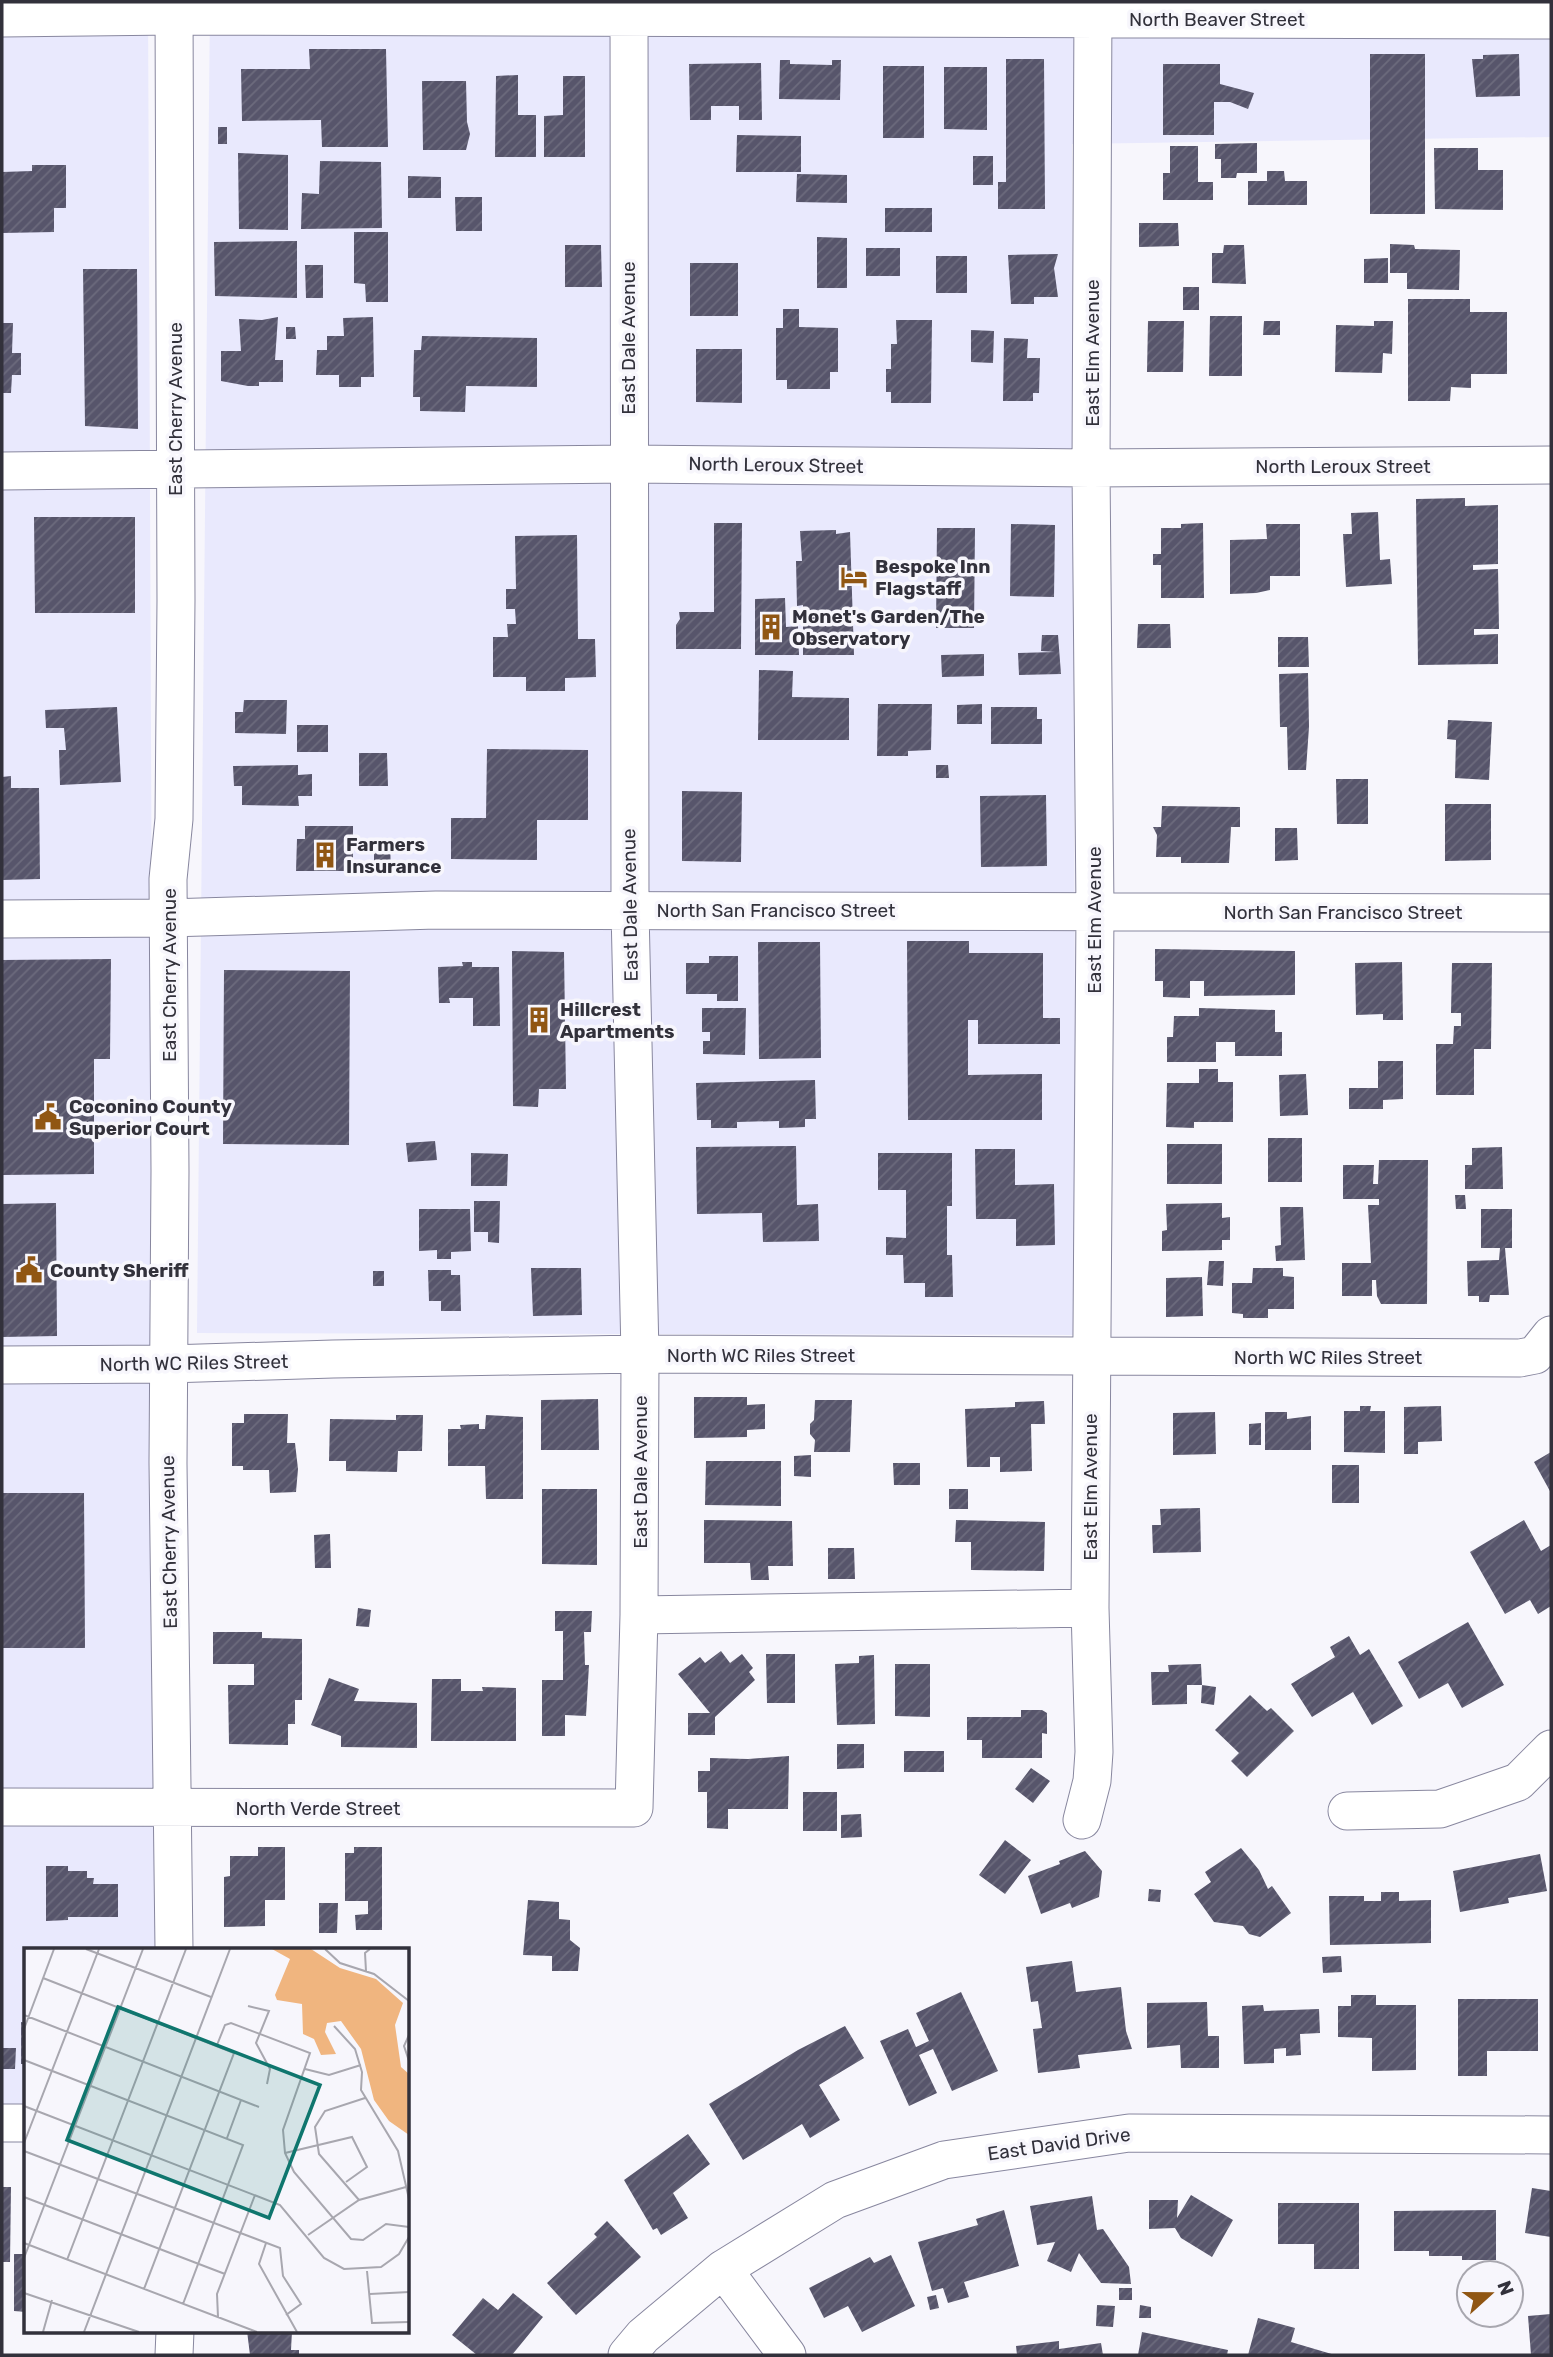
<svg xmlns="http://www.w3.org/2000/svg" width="1553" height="2357" viewBox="0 0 1553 2357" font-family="Rubik,sans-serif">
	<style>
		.built { fill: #e9e9fd }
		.building { fill: url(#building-hatch) }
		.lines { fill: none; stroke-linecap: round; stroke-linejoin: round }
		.minor-casing { stroke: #88879f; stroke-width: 39 }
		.minor { stroke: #fff; stroke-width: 37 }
		.labels { text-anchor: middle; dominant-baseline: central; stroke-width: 7; stroke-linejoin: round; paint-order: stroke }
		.street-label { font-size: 19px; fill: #32313b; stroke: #f7f6fc }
		.poi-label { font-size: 19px; font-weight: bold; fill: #32313b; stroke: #f7f6fc; text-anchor: start }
		.inset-road { fill: none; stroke: #a8a7af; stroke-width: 2 }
		.view { fill: #0f766e; fill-opacity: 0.15; stroke: #0f766e; stroke-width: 3.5 }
		.inset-edge { fill: none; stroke: #32313b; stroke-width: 3.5 }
	</style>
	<defs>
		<pattern id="building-hatch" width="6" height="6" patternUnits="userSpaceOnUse" patternTransform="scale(1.75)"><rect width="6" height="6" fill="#57556b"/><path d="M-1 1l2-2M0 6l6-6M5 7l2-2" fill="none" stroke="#6c6b7d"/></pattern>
	</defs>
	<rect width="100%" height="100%" fill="#f7f6fc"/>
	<!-- built -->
	<path class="built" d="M2,2H148L156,1949H26V2106L2,2105Z
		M210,2H1551V137L1072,144L1076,1335L197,1333Z"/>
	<!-- building -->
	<path class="building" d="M309,49H386L388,147H322L321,120L242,121L241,69H310Z
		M1370,54H1425V214H1370Z
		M1519,54L1520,96L1476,97L1472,59H1483V55Z
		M1006,59H1044L1045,209H998V182H1006Z
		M780,60H790V64L832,65V60H841L840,100L779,99Z
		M761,63L762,120H739V106H711V120H690L689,64Z
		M1163,64H1220V84L1254,93L1248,109L1230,102H1214V135H1163Z
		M883,66H924V138H883Z
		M944,67H987V130L944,129Z
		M518,75V115H536V157H495L496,76Z
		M563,76H585V157H544V116L563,115Z
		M422,81H466L467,122L470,134L466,150H423Z
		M218,127H227V144H218Z
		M737,135L801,136V172H736Z
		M1257,143V173H1237L1236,178H1221V159H1215V144Z
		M1170,146H1198V182H1213V200H1163V173H1170Z
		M1434,148H1478V170H1503V210L1435,209Z
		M238,153L288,155V230L239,229Z
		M973,156H993V185H973Z
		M320,161L381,162L382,228L301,229L302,193L319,194Z
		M32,165H66V208H54V232L2,233V172L32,171Z
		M1267,171H1284L1285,181H1307V205H1248V181H1267Z
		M797,174L847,175V203L796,202Z
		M408,176L441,177V198H408Z
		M455,197H482V231H456Z
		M885,208H932V232H885Z
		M1139,223H1178L1179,246L1139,247Z
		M354,232H388V302H366L365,284L354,283Z
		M817,237L847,238V288H817Z
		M297,241V298L215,296L214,242Z
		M1390,244L1414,245L1415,249L1460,250L1459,290L1407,289V273H1390Z
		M565,245H601L602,287H565Z
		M1224,245H1244L1246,284L1212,283V253H1223Z
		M866,248H900V276H866Z
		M1058,254L1054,268L1058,297H1034V304H1011L1008,255Z
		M936,256H967V293H936Z
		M1388,258V283H1364V259Z
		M690,263H738V316H690Z
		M305,265H323V298H306Z
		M83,269H137L138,429L85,426Z
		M1183,287H1199V310H1183Z
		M1408,299H1470V312H1507V374H1471V388L1451,387L1450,401H1408Z
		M783,309H799V327L838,328V372H830V389H787V380H776V328H783Z
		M1210,316H1242V376H1209Z
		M278,317L275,360H283V382H259V386H248L221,381V351H241L239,319L262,320Z
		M373,317L374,377H361V387H339V375H316L317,350H327V336H344L343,318Z
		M896,320H932L931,403H891V392H886V369H891V344H897Z
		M1148,321H1184L1183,372H1147Z
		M1264,321H1280V335H1263Z
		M1374,321H1393L1392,354L1383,353L1382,373L1335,372L1336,325L1374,326Z
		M2,323H13L12,353H21V375H12L11,393H2Z
		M286,327H295L296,339H286Z
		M971,330L994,331L993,363L971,362Z
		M422,336L537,338V387L466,386L465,412L420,411V397H413L414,350H421Z
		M1004,338L1028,339L1027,358H1040L1039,393H1033V401H1003Z
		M696,349H742V403L696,402Z
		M1465,498V506L1498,505V564L1473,565V570L1498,569L1499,629H1474V635L1498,634V664L1418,665L1416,499Z
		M1378,512L1380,560L1390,559L1392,584L1346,587L1343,534H1352L1351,513Z
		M34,517H135V613H35Z
		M714,523H742L741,649H676V625L680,619L679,612H714Z
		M1203,523L1204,598H1161V565H1153V554H1161V528H1181V524Z
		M1011,524L1055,525L1054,597L1010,596Z
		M1266,524H1300V576H1270V590L1256,593L1230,594V540L1267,539Z
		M937,528H975L974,628H936Z
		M836,530V534L850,532L854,655H803V605L797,606L796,561H802L800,531Z
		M577,535L578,639H595L596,677L565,678V691H526V677H493V637H508L507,624H516L515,609H506V589H516L515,536Z
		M785,598L786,627L798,626L799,655H755V599Z
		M1138,624H1170L1171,648H1137Z
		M1042,635H1058L1061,674L1019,675L1018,653L1055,652L1041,651Z
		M1278,637H1308L1309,667H1278Z
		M984,654V676L942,677L941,655Z
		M759,670L793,671L792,697L849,698V740H758Z
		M1308,673L1309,727L1306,770H1288L1287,727H1280L1279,674Z
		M244,700H287L286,734L235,733V712H243Z
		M878,704H932L931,750L908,751V756H877Z
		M982,704V724H957V705Z
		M117,707L121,782L60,785L59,750H66L64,728H46L45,710Z
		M991,707H1037V719H1042V744H991Z
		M1448,720L1492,722L1489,780L1455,778L1456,740L1447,739Z
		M297,725H328V752H297Z
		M487,749L588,750V820H537V860L451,859V818H486Z
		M359,753H387L388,786H359Z
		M298,765V775L312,774V796H298L299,806L242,805V786H234L233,766Z
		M936,765H948L949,778H936Z
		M11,776V788H39L40,879L2,880V777Z
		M1336,779H1368V824H1337Z
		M682,791L742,792L741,862L682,861Z
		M1046,795L1047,866L981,867L980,796Z
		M1445,804H1491V860L1445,861Z
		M1162,806L1240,807V827H1231L1229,863H1181V857H1156L1157,835L1153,827H1161Z
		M305,826H353V871H296L297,839H305Z
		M1275,828H1297L1298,860L1275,861Z
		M374,842H390L391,874H374Z
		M907,941H969V953H1043V1018H1060V1044H978V1020H968V1075L1042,1074V1120H908Z
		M758,942H820L821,1058L759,1059Z
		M1155,949L1295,951V995L1204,996V981H1190V998L1163,997V981H1155Z
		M512,951L564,952L566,1089H539L538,1107L513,1106Z
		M709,956H738V1001H717V994H686V963H709Z
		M111,959L110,1059H94V1174L2,1175V960Z
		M462,962H472V967H499L500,1026H473V998H449L450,1003H439L438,967L463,966Z
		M1402,962L1403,1020H1383V1014L1356,1015L1355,963Z
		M1452,963H1492L1491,1049H1474V1095H1436V1044H1453L1454,1026H1461V1013H1451Z
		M224,970L350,971L349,1145L223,1144Z
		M702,1008H746L745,1055L703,1054V1041H710V1032H702Z
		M1199,1008L1275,1010V1032H1282V1056H1235V1042H1216V1062H1167V1037H1173L1174,1016H1199Z
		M1378,1061H1403V1099L1383,1100V1109H1349V1088H1378Z
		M1199,1069H1218V1082H1233V1122H1194V1128L1166,1127L1167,1083H1199Z
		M1306,1074L1308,1115L1280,1116L1279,1075Z
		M815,1080L816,1119H805V1127L779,1128V1121L737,1122V1128H711V1120H697L696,1083Z
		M1268,1138H1302V1182H1268Z
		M435,1141L437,1160L408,1162L406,1143Z
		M1167,1144H1222V1184H1167Z
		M796,1146L797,1205L818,1204L819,1241L763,1242L762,1213L697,1214L696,1147Z
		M1502,1147L1503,1189H1465V1165H1472V1148Z
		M975,1149H1015V1185L1054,1184L1055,1245L1016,1246V1219H976Z
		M471,1153L508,1154L507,1186H471Z
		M878,1153H952V1206H947V1255H952L953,1297H925V1283H904L903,1255H886V1237L906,1238V1190H878Z
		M1379,1160H1428L1427,1304H1381L1377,1296L1376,1280H1372V1296H1342V1263H1371L1368,1205H1379V1199H1343V1165H1374L1373,1184H1378Z
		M1455,1195H1465L1466,1209H1456Z
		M474,1201H500L499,1243L488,1242V1232H474Z
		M56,1203L57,1336L2,1337V1204Z
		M1222,1203V1218L1230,1217V1240H1222V1250L1162,1251V1231L1167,1230L1166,1204Z
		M1280,1207H1303L1305,1260L1276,1261L1275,1246L1281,1245Z
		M419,1209H470L471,1251L451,1252V1259H437V1250L419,1251Z
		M1481,1209H1512V1248H1505L1509,1295H1490L1489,1302H1479V1296H1468L1467,1261L1499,1260L1500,1248H1481Z
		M1209,1261H1224L1223,1286L1207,1285Z
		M531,1268H581L582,1315L533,1316Z
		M1253,1268H1283V1276L1294,1277V1309H1268V1318H1243V1314L1232,1313V1283H1252Z
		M428,1270H451V1275H460L461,1311H441V1301H429Z
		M373,1271H384V1286H373Z
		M1202,1277L1203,1316L1166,1317V1278Z
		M694,1397H747V1405L765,1404V1429L747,1430V1437L694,1438Z
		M598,1399L599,1450H541V1400Z
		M815,1400H852L850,1452H814L815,1440L810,1434V1424L814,1420Z
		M1044,1401L1045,1424H1031L1032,1471L1000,1472V1457H990V1467H967L965,1409L1015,1407V1402Z
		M1360,1406H1371L1370,1411H1385V1453L1344,1452V1411H1360Z
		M1441,1406L1442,1441L1418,1442V1454H1404V1407Z
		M1215,1412L1216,1454L1173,1455V1413Z
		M1265,1412H1287V1419L1311,1416V1450H1265Z
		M244,1414H288L287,1443H295L298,1469L296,1492L270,1493L269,1470H243V1466H232V1423H244Z
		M396,1415H423L422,1451H398L397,1472L346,1471V1461H329L330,1419L396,1420Z
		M486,1415L523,1417V1499H486L485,1466H448V1429H461L460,1425L479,1424V1429H485Z
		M1261,1423V1445H1249V1424Z
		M1551,1452V1493L1534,1462Z
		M811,1455V1477L794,1476V1456Z
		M706,1461H781V1506L705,1505Z
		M893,1463H920V1485H894Z
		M1332,1465H1359V1503H1332Z
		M542,1489H597V1565L542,1564Z
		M949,1489H968V1509H949Z
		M2,1493H84L85,1648H2Z
		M1200,1508L1201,1552L1153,1553L1152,1525H1161L1160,1509Z
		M704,1520L792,1521L793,1566H768L769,1580H751L750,1563H704Z
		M956,1520L1045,1522L1044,1571L971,1570V1542H955Z
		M1524,1520L1541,1551L1551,1545V1606L1538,1614L1530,1600L1505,1614L1470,1552Z
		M330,1534L331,1568H315L314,1535Z
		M828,1548H854L855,1579H828Z
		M358,1608L371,1610L369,1627L356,1626Z
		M555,1611H592L591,1632H584L585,1665H589L586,1716L565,1715V1736H542V1680H563V1631H555Z
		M1468,1622L1504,1685L1462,1708L1448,1683L1419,1699L1398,1662Z
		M213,1632H262V1638L302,1639V1700H295V1724H288V1745L229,1744L228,1685H254V1664H213Z
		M1349,1636L1360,1655L1369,1649L1403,1706L1372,1725L1353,1692L1312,1717L1291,1684L1335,1657L1330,1647Z
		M721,1651L730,1663L742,1654L753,1668L749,1672L755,1680L715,1717V1735H688V1713H710L678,1674L700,1657L705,1663Z
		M766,1654H795V1703H767Z
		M874,1655L875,1724L837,1725L835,1664L859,1663V1656Z
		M895,1664H930V1717L895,1716Z
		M1201,1664L1202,1685H1187V1704L1152,1705L1151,1672H1169L1168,1665Z
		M329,1678L359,1689L354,1701L417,1703V1748L341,1747V1736L311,1725Z
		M432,1679H461V1691H483L482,1687L516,1688V1741H431Z
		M1202,1685L1216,1687L1214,1705L1201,1703Z
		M1250,1695L1267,1711L1271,1708L1294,1731L1247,1777L1231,1761L1239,1753L1215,1730Z
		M1021,1710H1042L1047,1713V1734L1042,1733V1758H982V1740H967V1717H1021Z
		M837,1744H864V1768L837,1769Z
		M904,1751H944V1772H904Z
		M789,1756L788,1809H728V1829L707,1828V1792H698V1771H710V1758L748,1759Z
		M1031,1768L1050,1781L1033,1803L1015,1789Z
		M803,1792H837V1831H803Z
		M861,1814L862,1837L841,1838V1815Z
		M1005,1840L1031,1860L1005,1894L979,1875Z
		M258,1847H285V1900H265V1926L224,1927V1877L230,1876V1856H258Z
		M354,1847H382V1930H356L355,1915L368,1914V1901H345V1853H354Z
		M1241,1848L1259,1870L1268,1889L1272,1886L1291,1913L1260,1937L1249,1934L1243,1926L1214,1922L1194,1894L1211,1882L1205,1872Z
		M1085,1851L1102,1871L1099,1897L1072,1908L1070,1903L1041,1914L1028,1876L1060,1864L1059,1861Z
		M1540,1854L1547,1891L1508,1898L1509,1903L1460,1912L1453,1871Z
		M46,1866H68V1871H87V1878H94L93,1884H118V1917H68V1920L46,1921Z
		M1149,1889L1161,1890L1160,1902L1148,1901Z
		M1381,1892H1399V1901L1431,1900V1943L1330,1945L1329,1896H1364V1901H1381Z
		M528,1900L559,1902V1919L570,1920V1940L580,1948L578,1971H552V1956L523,1955Z
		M319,1903H338L337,1933H319Z
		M1341,1956L1342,1972L1323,1973L1322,1957Z
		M1072,1961L1076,1992L1121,1987L1126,2031L1132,2049L1078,2055L1080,2068L1038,2073L1033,2029L1042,2028L1038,2001L1031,2002L1026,1967Z
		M961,1992L998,2071L952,2091L933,2049L919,2055L937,2093L909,2106L880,2041L908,2029L916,2047L929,2041L916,2013Z
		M1351,1995H1376V2005H1416V2070L1372,2071V2038L1338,2037V2006H1351Z
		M1458,1999H1538V2051H1487V2076H1458Z
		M1207,2002L1208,2036H1219V2068H1181L1180,2045L1147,2048V2003Z
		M1263,2005L1264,2011L1319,2009L1320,2033L1300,2034L1301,2055L1286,2056V2048L1274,2049V2063L1244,2064L1242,2006Z
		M21,2022L26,2023V2064H21Z
		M845,2026L864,2058L819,2085L840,2120L810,2138L802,2124L743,2160L709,2104L798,2050Z
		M2,2048H16L15,2069H2Z
		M688,2134L710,2164L673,2193L688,2218L661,2235L657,2228L653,2230L624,2180Z
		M2,2187H11L10,2262H2Z
		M1532,2188L1551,2191V2237L1525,2233Z
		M1191,2195L1233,2220L1212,2257L1181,2238L1175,2228L1149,2229V2200H1178L1177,2218Z
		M1092,2196L1097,2230L1103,2229L1129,2267L1131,2284L1101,2283L1079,2253L1071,2272L1047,2261L1055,2242L1037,2245L1030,2206Z
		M1278,2203H1359V2269H1314V2244H1278Z
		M1004,2210L1019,2266L964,2282L969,2297L948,2303L943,2288L932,2291L918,2242L978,2225L976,2219Z
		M1496,2210V2260H1462V2256H1429V2251H1394V2211Z
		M607,2221L641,2257L576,2315L547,2283L597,2237L594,2234Z
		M14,2254H26V2312L14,2311Z
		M891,2255L915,2306L862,2332L848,2306L824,2318L809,2288L870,2257L874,2263Z
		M1119,2288H1132V2300H1119Z
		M513,2293L543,2317L512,2355H477L452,2335L483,2298L498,2310Z
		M936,2295L939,2308L930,2310L927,2297Z
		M1097,2305L1115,2306L1113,2327L1096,2326Z
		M1140,2305L1151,2307V2318H1139Z
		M1551,2314V2355H1531L1528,2316Z
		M1258,2318L1295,2328L1291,2342L1335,2355H1248Z
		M247,2331H292L291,2350H299V2355H250Z
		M1142,2332L1228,2350L1227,2355H1138Z
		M1059,2341V2349L1101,2343L1103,2355H1017L1016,2346Z"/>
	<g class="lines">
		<!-- minor casing -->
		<g class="minor-casing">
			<path id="minor" d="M174,2L176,600L174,819L168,879L170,1171L168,1463L174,1949
				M2,18L174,16L1551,20
				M2,471L628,464L1091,468L1551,465
				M2,919L168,918L436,910L1551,913
				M2,1365L169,1364L333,1359L640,1354L1520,1358L1535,1355L1551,1335
				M639,1615L1090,1608
				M2,1807L634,1808L639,1615L640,1354L630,910L629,2
				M1347,1811L1440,1809L1518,1782L1551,1749
				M1082,1820L1092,1781L1094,1752L1090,1608L1095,911L1091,468L1093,2
				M2,2123H26
				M723,2269L787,2355
				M174,2355L175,2331
				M627,2355L643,2336L723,2269L835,2200L944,2160L1129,2133L1551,2135"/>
		</g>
		<!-- minor -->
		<use href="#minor" class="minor"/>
	</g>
	<!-- icons -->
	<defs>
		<g id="hotel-bare" transform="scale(2.1)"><path d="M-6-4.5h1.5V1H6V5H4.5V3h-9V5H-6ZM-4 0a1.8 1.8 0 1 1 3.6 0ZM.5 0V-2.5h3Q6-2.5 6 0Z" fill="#905613" stroke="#f7f6fc" stroke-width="2.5" paint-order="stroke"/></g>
		<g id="building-bare" transform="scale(2.1)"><path d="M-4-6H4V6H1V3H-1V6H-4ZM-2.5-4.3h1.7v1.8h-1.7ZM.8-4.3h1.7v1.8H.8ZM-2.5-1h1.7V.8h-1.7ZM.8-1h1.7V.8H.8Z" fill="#905613" stroke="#f7f6fc" stroke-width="2.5" paint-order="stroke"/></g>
		<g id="civic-bare" transform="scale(2.1)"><path d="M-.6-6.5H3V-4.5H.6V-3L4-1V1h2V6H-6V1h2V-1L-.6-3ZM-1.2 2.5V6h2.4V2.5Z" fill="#905613" stroke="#f7f6fc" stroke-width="2.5" paint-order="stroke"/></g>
	</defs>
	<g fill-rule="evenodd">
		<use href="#hotel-bare" x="854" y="577"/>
		<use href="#building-bare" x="771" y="627"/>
		<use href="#building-bare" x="325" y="855"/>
		<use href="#building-bare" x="539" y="1020"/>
		<use href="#civic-bare" x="48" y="1117"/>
		<use href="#civic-bare" x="29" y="1270"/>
	</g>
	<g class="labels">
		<!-- street labels -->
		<g class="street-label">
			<text x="1217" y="19">North Beaver Street</text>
			<text transform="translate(628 338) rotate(-90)">East Dale Avenue</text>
			<text transform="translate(1092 353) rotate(-90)">East Elm Avenue</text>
			<text transform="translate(175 409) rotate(-90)">East Cherry Avenue</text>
			<text transform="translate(776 465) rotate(1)">North Leroux Street</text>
			<text x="1343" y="466">North Leroux Street</text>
			<text transform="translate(630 905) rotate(-91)">East Dale Avenue</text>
			<text x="776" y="910">North San Francisco Street</text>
			<text x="1343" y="912">North San Francisco Street</text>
			<text transform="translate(1094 920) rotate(-90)">East Elm Avenue</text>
			<text transform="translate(169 975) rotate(-90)">East Cherry Avenue</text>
			<text x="761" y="1355">North WC Riles Street</text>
			<text x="1328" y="1357">North WC Riles Street</text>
			<text transform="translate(194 1363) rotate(-1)">North WC Riles Street</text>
			<text transform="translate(640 1472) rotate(-90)">East Dale Avenue</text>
			<text transform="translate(1090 1487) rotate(-90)">East Elm Avenue</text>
			<text transform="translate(169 1542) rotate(-91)">East Cherry Avenue</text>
			<text x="318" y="1808">North Verde Street</text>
			<text transform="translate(1059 2144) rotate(-8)">East David Drive</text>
		</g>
		<!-- poi labels -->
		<g class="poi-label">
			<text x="875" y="566">Bespoke Inn<tspan x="875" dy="22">Flagstaff</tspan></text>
			<text x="792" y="616">Monet's Garden/The<tspan x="792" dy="22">Observatory</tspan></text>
			<text x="346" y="844">Farmers<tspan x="346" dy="22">Insurance</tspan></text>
			<text x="560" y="1009">Hillcrest<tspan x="560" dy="22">Apartments</tspan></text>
			<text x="69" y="1106">Coconino County<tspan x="69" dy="22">Superior Court</tspan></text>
			<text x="50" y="1270">County Sheriff</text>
		</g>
	</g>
	<!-- overview -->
	<g transform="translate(24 1948)">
		<rect width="385" height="385" fill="#f7f6fc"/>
		<path d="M248,1H287L316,20L352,31L379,55L371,77L377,119L385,126V187L365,173L350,152L337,101L317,73L303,75L301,84L312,106L297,107L290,91L279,86L278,56L253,52L251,47L266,11Z" fill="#f0b57f"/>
		<path class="inset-road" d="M62,1L187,49M301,1L316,15L350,26L385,53M342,23L341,5L346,1M19,30L210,105L120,341M224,58L245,63L232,95L246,121L243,136M0,67L235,159M310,78L331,101L338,124L337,142L374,203L385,251M0,81L30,1M385,87L380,98L385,113M193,97L201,77L207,75L286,105L259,182L261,205L270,224L327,291L339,292L362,276L385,279M0,112L219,197L159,356M281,121L305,127L337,117M0,158L256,257L300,310L320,321L357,319L375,306L385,289M203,190L217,152M0,195L75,1M0,203L256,300L259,328L277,356L262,367M261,205L328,189L343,219L322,234M0,249L201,326M335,252L295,206L291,179L301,163L341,150M284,287L335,252L382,239M0,295L233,384M242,295L235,316L273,384M0,310L119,1M43,312L162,1M343,323L348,375L385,374M0,345L115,384M346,346L385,344M194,369L193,346L231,247M19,384L28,352M60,384L206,1"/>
		<path class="view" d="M94,59L296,137L245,270L43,192Z"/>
		<rect width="385" height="385" class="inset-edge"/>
	</g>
	<!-- border -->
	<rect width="1553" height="2357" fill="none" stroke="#32313b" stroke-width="7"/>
	<!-- north arrow -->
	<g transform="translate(1490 2294) rotate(69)"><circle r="33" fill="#f7f6fc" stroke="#a8a7af" stroke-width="2"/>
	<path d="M0-5L12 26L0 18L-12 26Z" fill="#905613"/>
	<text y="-10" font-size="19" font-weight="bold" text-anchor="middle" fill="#32313b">N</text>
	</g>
</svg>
